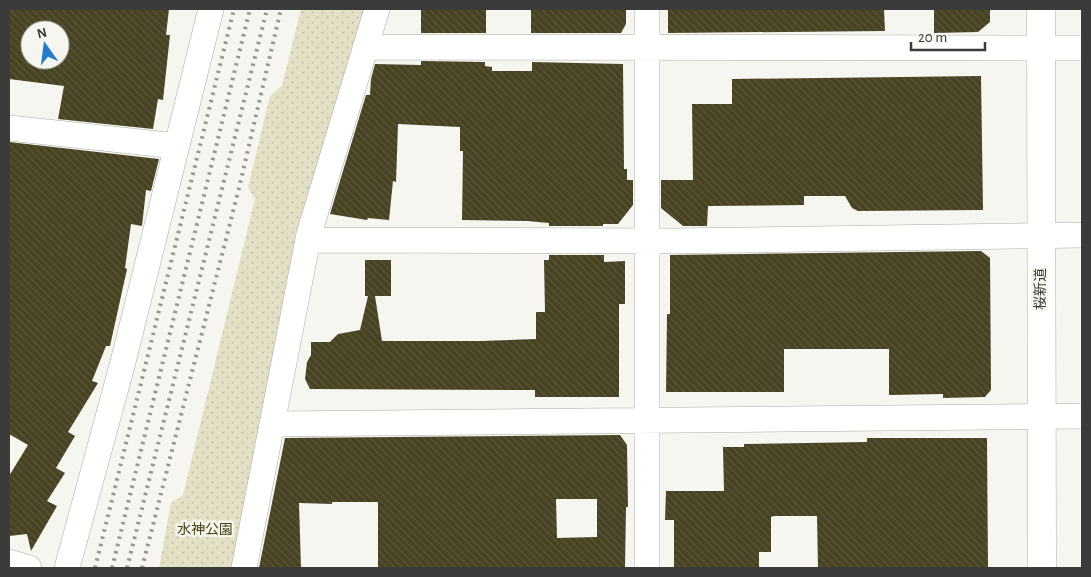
<svg xmlns="http://www.w3.org/2000/svg" width="1091" height="577" viewBox="0 0 1091 577" font-family="'Alegreya Sans','Noto Sans JP',sans-serif">
	<style>
		.grass { fill: url(#grass-dots) }
		.building { fill: url(#building-back-hatch); fill-rule: evenodd }
		.lines { fill: none; stroke-linecap: round; stroke-linejoin: round }
		.minor-casing { stroke: #ababa6; stroke-width: 26 }
		.tertiary-casing { stroke: #ababa6; stroke-width: 29 }
		.minor { stroke: #fff; stroke-width: 25 }
		.tertiary { stroke: #fff; stroke-width: 28 }
		.rail { stroke: #979692; stroke-width: 4; stroke-dasharray: 2.5 5; stroke-linecap: butt }
		.labels { text-anchor: middle; dominant-baseline: central; stroke-width: 5; stroke-linejoin: round; paint-order: stroke }
		.street-label { font-size: 14px; fill: #3b3b39; stroke: #f6f5ef }
		.park-label { font-size: 14px; fill: #464013; stroke: #f6f5ef }
	</style>
	<defs>
		<pattern id="grass-dots" width="8" height="8" patternUnits="userSpaceOnUse" patternTransform="scale(1.25)"><rect width="8" height="8" fill="#e3e0c6"/><path d="M2 2h.1M6 6h.1" fill="none" stroke="#c4c1ab" stroke-width="1.8" stroke-linecap="round"/></pattern>
		<pattern id="building-back-hatch" width="6" height="6" patternUnits="userSpaceOnUse" patternTransform="scale(1.25)"><rect width="6" height="6" fill="#474222"/><path d="M-1 5l2 2M0 0l6 6M5-1l2 2" fill="none" stroke="#5a563a"/></pattern>
	</defs>
	<rect width="100%" height="100%" fill="#f6f5ef"/>
	<!-- grass -->
	<path class="grass" d="M301,9H371L237,568H159L171,503L183,495L255,199L248,187L270,96L282,86Z"/>
	<!-- building -->
	<path class="building" d="M9,9H169L166,35H170L163,100L158,99L153,129L58,119L64,86L9,79ZM30,30H60V60H30Z
		M421,9H486V33H421Z
		M531,9H626V24L621,33H531Z
		M668,9H884L885,31L668,33Z
		M934,9H990V22L978,32L934,33Z
		M421,61L485,62V66L492,67V71H532V62L623,64L624,169H627V180H633V205L618,224H603V226H549V223L527,221L462,220L463,151H460V127L398,124L396,182L393,181L389,220L368,218L367,220L330,214L366,95H370L371,79L375,64L421,65Z
		M981,76L983,210L858,211L852,208L845,196H804V205L708,206L707,226H683L661,208V180H693L692,104H732V79Z
		M9,142L159,159L151,191L146,190L142,226L131,224L125,268L127,269L110,346H106L92,381L98,383L68,432L75,436L56,468L65,473L47,501L57,506L31,551L27,534L9,536V476L28,445L9,434Z
		M981,251L990,258L991,390L985,397L943,398V394L889,395V349H784V392H666L667,314H670V255Z
		M549,255H604V262L625,261V304H619V397H535V390L310,389L305,379L307,362L311,355V342H330L338,334L360,330L368,296H365V260H391V296H375L382,341H481L536,339V312H545L544,260H549Z
		M620,435L627,445L628,507H626L625,568H378V502H332V504L299,503L301,568H259L285,438ZM556,499H597V537L557,538Z
		M867,438H987L988,568H818L817,516H774L771,517V552H759V568H674V520H665L666,491H724L723,447H744V444L867,442Z"/>
	<g class="lines">
		<!-- minor casing -->
		<g class="minor-casing">
			<path id="minor" d="M647,9V568
				M365,47L1082,48
				M9,128L177,146
				M308,240L672,241L1082,235
				M274,424L1082,416
				M9,562L29,568
				M67,568L123,362L211,9
				M244,568L309,234L377,9"/>
		</g>
		<!-- tertiary casing -->
		<g class="tertiary-casing">
			<path id="tertiary" d="M1041,9L1042,568"/>
		</g>
		<!-- minor -->
		<use href="#minor" class="minor"/>
		<!-- tertiary -->
		<use href="#tertiary" class="tertiary"/>
		<!-- rail -->
		<path class="rail" d="M95,568L234,9
			M112,568L250,9
			M127,568L267,9
			M142,568L239,188L281,9"/>
	</g>
	<g class="labels">
		<!-- street labels -->
		<g class="street-label">
			<text transform="translate(1041 289) rotate(-90)">桜新道</text>
		</g>
		<!-- park labels -->
		<g class="park-label">
			<text x="205" y="530">水神公園</text>
		</g>
	</g>
	<!-- border -->
	<rect width="1091" height="577" fill="none" stroke="#3b3b39" stroke-width="20"/>
	<!-- north arrow -->
	<g transform="translate(45 45) rotate(346)"><circle r="24" fill="#f6f5ef" stroke="#ababa6"/>
	<path d="M0-4L9 19L0 12L-9 19Z" fill="#217dca"/>
	<text y="-8" font-size="14" font-weight="bold" text-anchor="middle" fill="#3b3b39">N</text>
	</g>
	<!-- scale -->
	<path d="M911 42v8h74v-8" fill="none" stroke="#3b3b39" stroke-width="2.5"/>
	<text x="918" y="42" font-size="15" fill="#3b3b39" stroke="#f6f5ef" stroke-width="4" paint-order="stroke">20 m</text>
</svg>
